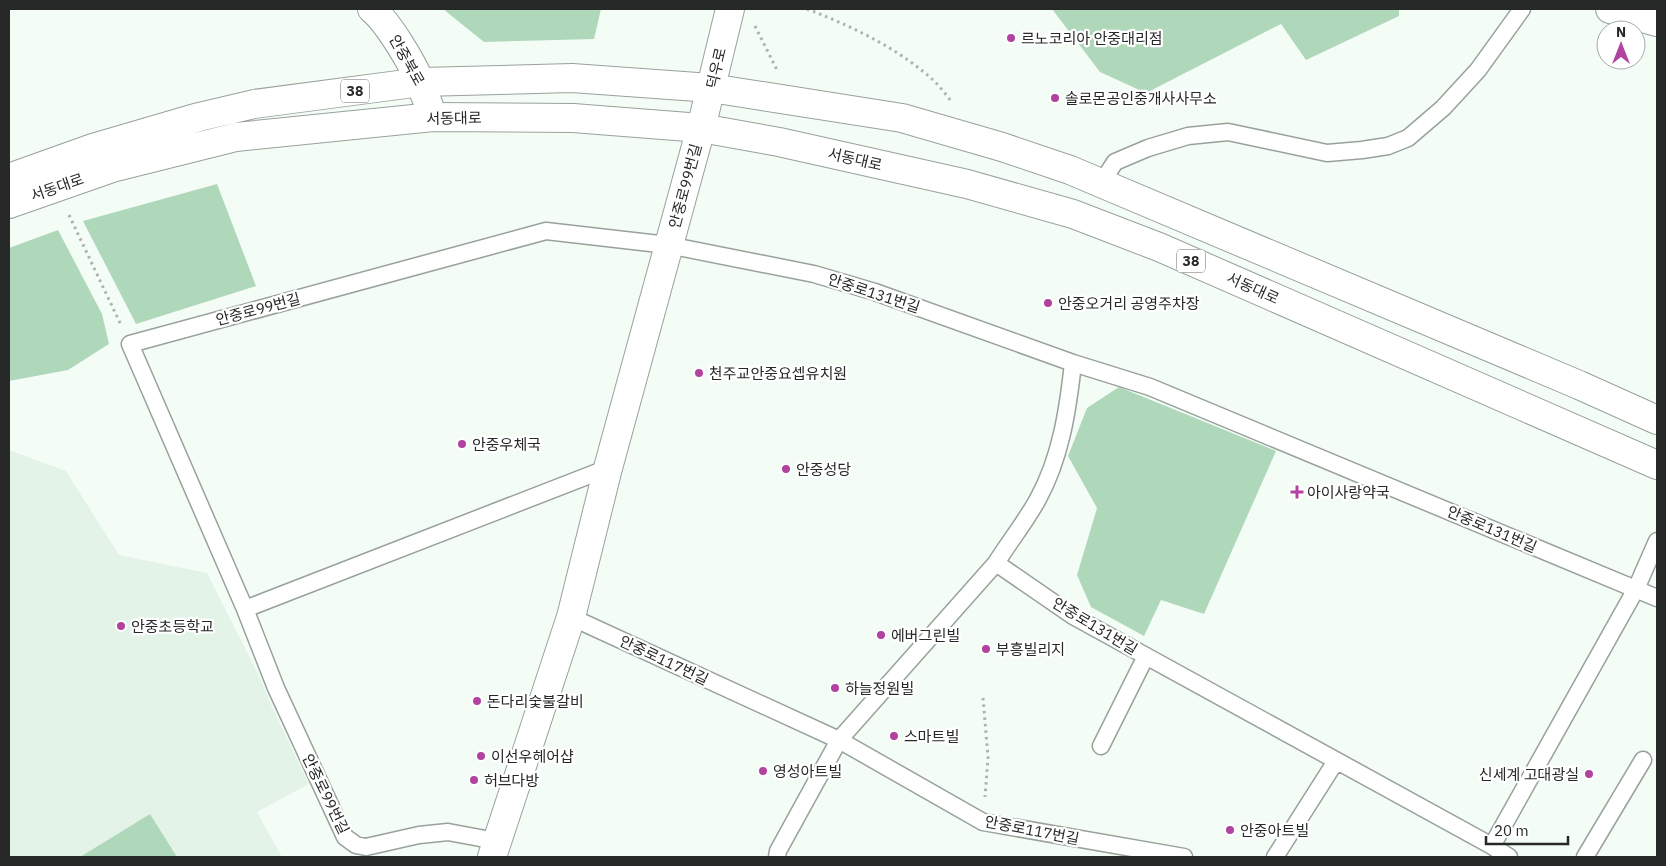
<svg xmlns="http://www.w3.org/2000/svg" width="1666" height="866" viewBox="0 0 1666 866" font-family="'IBM Plex Sans','Noto Sans KR',sans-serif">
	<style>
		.built { fill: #e4f3e8 }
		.green { fill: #afd8bb }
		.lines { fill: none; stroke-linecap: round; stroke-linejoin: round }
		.service-casing { stroke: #99a19b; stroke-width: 19 }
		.minor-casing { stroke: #99a19b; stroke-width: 30 }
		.tertiary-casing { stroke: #99a19b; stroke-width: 30 }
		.primary-casing { stroke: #99a19b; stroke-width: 30 }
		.path { stroke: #acb3ae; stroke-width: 3; stroke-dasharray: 2.5 4; stroke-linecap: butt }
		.service { stroke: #fff; stroke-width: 16 }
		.minor { stroke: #fff; stroke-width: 28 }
		.tertiary { stroke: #fff; stroke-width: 28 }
		.primary { stroke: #fff; stroke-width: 28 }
		.poi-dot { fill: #b1429f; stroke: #fff; stroke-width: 2 }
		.labels { text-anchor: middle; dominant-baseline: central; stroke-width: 4.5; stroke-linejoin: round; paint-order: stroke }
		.shield { fill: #fff; stroke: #676968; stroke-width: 1 }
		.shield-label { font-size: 14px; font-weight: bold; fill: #262927 }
		.poi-label { font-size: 15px; fill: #262927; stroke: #fff; text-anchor: start }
		.street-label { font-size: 15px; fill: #262927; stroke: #fff }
	</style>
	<rect width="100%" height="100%" fill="#f4fcf6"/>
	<!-- built -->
	<path class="built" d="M9,450L66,471L119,555L207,573L260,678L272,707L309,784L257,812L282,857H9Z"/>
	<!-- green -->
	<path class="green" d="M443,9H601L594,39L484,42Z
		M1052,9H1399V16L1306,60L1281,24L1146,93L1100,72Z
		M217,184L256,286L136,324L83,221Z
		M58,230L102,314L109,344L68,370L9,381V248Z
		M1119,387L1276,451L1204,614L1161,600L1144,636L1091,607L1077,575L1097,508L1068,456L1087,408Z
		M150,814L177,857H80Z"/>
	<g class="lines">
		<!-- service casing -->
		<g class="service-casing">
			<path id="service" d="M1102,182L1115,162L1148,148L1188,136L1228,132L1327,153L1362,150L1388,146L1408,138L1443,108L1478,70L1522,9
				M1073,363C1068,409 1061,457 1038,499C1026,521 1010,541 996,563L1073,616L1492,846L1509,857
				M245,609L608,468
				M571,617L839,740L983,822L1184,857
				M1101,746L1146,656
				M496,841L448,832L419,835L366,847L356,845L345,837L276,688L245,609L130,344L546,231L668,245L814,274L875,292L1073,363L1150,387L1657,598
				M1492,846L1636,589L1657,541
				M777,857L778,851L839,740L996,563
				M1275,857L1336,761
				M1585,857L1643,760"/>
		</g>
		<!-- minor casing -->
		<g class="minor-casing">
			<path id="minor" d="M372,9C388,22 413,64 421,84C425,95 429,106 433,117
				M1610,9L1657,22
				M492,857L571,617L608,468L701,128"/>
		</g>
		<!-- tertiary casing -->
		<g class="tertiary-casing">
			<path id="tertiary" d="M701,128L730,9"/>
		</g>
		<!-- primary casing -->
		<g class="primary-casing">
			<path id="primary" d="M9,178L93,148L199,117L254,104L421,82L572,78L711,88L902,118L1002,147L1070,170L1579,385L1657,420
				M9,204L112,168L236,137L433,117L573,118L701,128L779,142L967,184L1073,214L1159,247L1657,465"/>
		</g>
		<!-- path -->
		<path class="path" d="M807,9C851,26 896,47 932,79C939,85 946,95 952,102
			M755,26L778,72
			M69,215L121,325
			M983,698L988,757L985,797"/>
		<!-- service -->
		<use href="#service" class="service"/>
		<!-- minor -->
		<use href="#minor" class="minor"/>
		<!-- tertiary -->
		<use href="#tertiary" class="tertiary"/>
		<!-- primary -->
		<use href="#primary" class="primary"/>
	</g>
	<!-- markers -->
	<g class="poi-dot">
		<circle cx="1011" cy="38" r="5"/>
		<circle cx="1055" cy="98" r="5"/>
		<circle cx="1048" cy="303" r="5"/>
		<circle cx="699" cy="373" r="5"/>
		<circle cx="462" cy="444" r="5"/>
		<circle cx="786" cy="469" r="5"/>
		<path d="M1294.5 484.5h5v5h5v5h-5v5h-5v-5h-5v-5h5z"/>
		<circle cx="121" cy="626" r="5"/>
		<circle cx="881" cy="635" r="5"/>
		<circle cx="986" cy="649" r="5"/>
		<circle cx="835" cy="688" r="5"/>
		<circle cx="477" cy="701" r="5"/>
		<circle cx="894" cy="736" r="5"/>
		<circle cx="481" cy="756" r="5"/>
		<circle cx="763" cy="771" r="5"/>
		<circle cx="1589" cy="774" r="5"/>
		<circle cx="474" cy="780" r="5"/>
		<circle cx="1230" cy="830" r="5"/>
	</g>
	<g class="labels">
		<!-- shield labels -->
		<g class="shield">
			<rect x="341" y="79.5" width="28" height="23" rx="4"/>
			<rect x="1177" y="249.5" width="28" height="23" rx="4"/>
		</g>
		<g class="shield-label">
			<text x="355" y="91">38</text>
			<text x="1191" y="261">38</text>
		</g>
		<!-- poi labels -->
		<g class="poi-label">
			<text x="1021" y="38">르노코리아 안중대리점</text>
			<text x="1065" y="98">솔로몬공인중개사사무소</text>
			<text x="1058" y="303">안중오거리 공영주차장</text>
			<text x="709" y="373">천주교안중요셉유치원</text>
			<text x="472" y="444">안중우체국</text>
			<text x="796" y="469">안중성당</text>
			<text x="1307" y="492">아이사랑약국</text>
			<text x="131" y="626">안중초등학교</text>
			<text x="891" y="635">에버그린빌</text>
			<text x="996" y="649">부흥빌리지</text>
			<text x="845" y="688">하늘정원빌</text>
			<text x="487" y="701">돈다리숯불갈비</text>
			<text x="904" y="736">스마트빌</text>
			<text x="491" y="756">이선우헤어샵</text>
			<text x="773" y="771">영성아트빌</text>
			<text x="1579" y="774" text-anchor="end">신세계 고대광실</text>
			<text x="484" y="780">허브다방</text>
			<text x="1240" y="830">안중아트빌</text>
		</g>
		<!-- street labels -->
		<g class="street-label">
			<text transform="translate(407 60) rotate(61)">안중북로</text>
			<text transform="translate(716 68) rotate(-77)">덕우로</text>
			<text transform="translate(454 118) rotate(-1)">서동대로</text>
			<text transform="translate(855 159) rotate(13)">서동대로</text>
			<text transform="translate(685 186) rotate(-75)">안중로99번길</text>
			<text transform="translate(57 187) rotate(-19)">서동대로</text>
			<text transform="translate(1253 288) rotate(24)">서동대로</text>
			<text transform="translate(874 293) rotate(18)">안중로131번길</text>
			<text transform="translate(258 309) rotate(-15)">안중로99번길</text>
			<text transform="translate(1492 529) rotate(23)">안중로131번길</text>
			<text transform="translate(1095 626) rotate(31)">안중로131번길</text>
			<text transform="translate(664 660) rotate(25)">안중로117번길</text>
			<text transform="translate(326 794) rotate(64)">안중로99번길</text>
			<text transform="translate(1032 830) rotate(11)">안중로117번길</text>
		</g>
	</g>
	<!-- border -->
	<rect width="1666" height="866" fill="none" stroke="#262927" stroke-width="20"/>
	<!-- north arrow -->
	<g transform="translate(1621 45)"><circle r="24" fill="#ffffff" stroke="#a8a9a9"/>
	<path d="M0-4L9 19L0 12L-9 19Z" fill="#b1429f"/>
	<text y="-8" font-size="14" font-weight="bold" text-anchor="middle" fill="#262927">N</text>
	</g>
	<!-- scale -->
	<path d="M1486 836v8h82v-8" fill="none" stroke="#262927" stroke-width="2.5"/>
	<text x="1494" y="836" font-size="15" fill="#262927" stroke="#ffffff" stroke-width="4" paint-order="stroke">20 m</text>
</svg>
